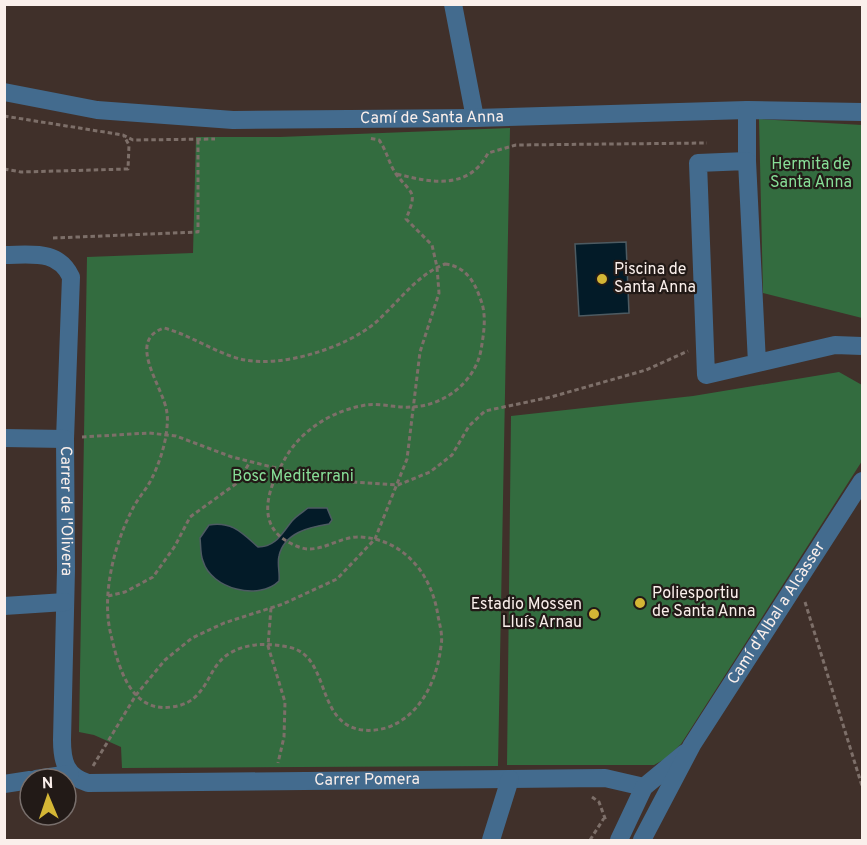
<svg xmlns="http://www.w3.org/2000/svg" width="867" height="845" viewBox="0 0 867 845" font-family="Overpass,sans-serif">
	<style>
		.park { fill: #336c3f }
		.water { fill: #031b28; stroke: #4d5b62; stroke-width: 1.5 }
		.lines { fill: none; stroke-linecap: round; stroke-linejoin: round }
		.path { stroke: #7d6f69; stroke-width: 3; stroke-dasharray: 4.5 3; stroke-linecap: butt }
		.minor { stroke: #436b8e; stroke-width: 18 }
		.poi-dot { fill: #d4b635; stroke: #221a17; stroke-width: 2 }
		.labels { text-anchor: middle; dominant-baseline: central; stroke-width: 4.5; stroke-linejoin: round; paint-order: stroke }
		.street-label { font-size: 16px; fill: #faefeb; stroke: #221a17 }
		.park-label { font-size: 16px; fill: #87de97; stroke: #221a17 }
		.poi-label { font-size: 16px; fill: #faefeb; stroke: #221a17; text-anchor: start }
	</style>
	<rect width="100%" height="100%" fill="#40302a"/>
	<!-- park -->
	<path class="park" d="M759,119L862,125V318L763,293Z
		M510,128L498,766L122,768L121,747L94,735L79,732L87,257L193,253L196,137H280Z
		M839,372L862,385V461L681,744L665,759L654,765H507L511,416L693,396Z"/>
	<!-- water -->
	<path class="water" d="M626,242L629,313L579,316L575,244Z
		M308,508H327L332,520L329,524C309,527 284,533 279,556C277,564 280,572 279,581C259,601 211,589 203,561C200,554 201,545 200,538L209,525C232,521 242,533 258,547C276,547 282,533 292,521C296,516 303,512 308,508Z"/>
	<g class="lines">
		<!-- path -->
		<path class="path" d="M4,116L123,135L133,140L215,139
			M4,169L21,172L128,169L129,145L124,136
			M397,174C432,183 469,190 488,153L516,145L707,143
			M53,238L198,232V139
			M445,264C464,266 474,280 480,298C487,314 484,332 481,350C475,382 444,406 411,407C396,408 380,403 366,405C334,410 302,429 286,457C272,481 255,517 282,538C289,543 300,549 309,549C327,549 342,536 361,537C405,540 432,575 438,616C440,626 443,636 441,646C437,680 421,716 386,728C374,731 361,732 349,726C317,709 327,654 288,647C268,643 247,643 230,653C212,664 211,680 198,694C191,702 182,706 171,707C130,713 118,665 111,635C101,596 114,545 132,510C137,499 147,489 152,478C158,466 164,449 166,435C167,429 168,419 167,413C164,387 125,341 164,328C190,335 214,352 240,359C280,369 345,348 375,323C398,303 416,275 445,264Z
			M82,437L149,433L176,436L232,457L288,471L352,482L398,485L430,472L452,455L469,426L485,411L551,397L646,370L688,351
			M108,596L125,592L153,577L175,546L190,517L237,483L250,462
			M805,602L862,786
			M271,608L268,646L285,702L284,737L278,763
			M93,766L136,695L165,660L192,638L224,623L283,604L337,579L375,539L407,459L420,352L439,293L437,267L432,245L406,219C418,190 412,195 396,174C389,164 387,151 379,140L368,138
			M592,797L599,802L606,821
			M590,840L606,815"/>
		<!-- minor -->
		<g class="minor">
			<path d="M453,4L475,118"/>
			<path id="s1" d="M4,92L97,110L233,120L475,118L747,110L862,112"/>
			<path d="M747,110V161"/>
			<path id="s2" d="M4,255C31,255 58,249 71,277L65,439L66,569L62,740C62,762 66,776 88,783L605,778L644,787"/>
			<path d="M757,363L747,161L698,163L706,375L835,345L862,346"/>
			<path d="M4,438L65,439"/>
			<path d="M4,606L65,602"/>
			<path d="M36,779L70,774"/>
			<path d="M4,784L30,780"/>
			<path d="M491,840L510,779"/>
			<path d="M619,840L644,787L685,753"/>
			<path id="s3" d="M642,840L692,745L862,481"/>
		</g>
	</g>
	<!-- markers -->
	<g class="poi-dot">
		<circle cx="602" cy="279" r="6"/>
		<circle cx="640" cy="603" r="6"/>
		<circle cx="594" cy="614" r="6"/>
	</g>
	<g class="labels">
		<!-- street labels -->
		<g class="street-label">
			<text stroke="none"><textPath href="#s1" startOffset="430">Camí de Santa Anna</textPath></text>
			<text stroke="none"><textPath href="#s2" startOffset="310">Carrer de l'Olivera</textPath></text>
			<text stroke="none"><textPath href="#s3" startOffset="264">Camí d'Albal a Alcàsser</textPath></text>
			<text stroke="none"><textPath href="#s2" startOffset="873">Carrer Pomera</textPath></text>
		</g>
		<!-- park labels -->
		<g class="park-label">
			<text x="811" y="165">Hermita de<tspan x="811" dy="18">Santa Anna</tspan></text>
			<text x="293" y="477">Bosc Mediterrani</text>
		</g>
		<!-- poi labels -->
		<g class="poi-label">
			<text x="614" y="270">Piscina de<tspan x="614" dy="18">Santa Anna</tspan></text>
			<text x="652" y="594">Poliesportiu<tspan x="652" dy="18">de Santa Anna</tspan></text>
			<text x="582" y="605" text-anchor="end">Estadio Mossen<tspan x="582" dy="18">Lluís Arnau</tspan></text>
		</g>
	</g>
	<!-- border -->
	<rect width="867" height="845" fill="none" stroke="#faefeb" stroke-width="12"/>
	<!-- north arrow -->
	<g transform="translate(48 797) rotate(358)"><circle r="28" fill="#221a17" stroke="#786f6c" stroke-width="1.5"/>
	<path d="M0-4.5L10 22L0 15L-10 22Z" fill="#d4b635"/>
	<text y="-9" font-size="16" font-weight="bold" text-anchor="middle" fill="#faefeb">N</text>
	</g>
</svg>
